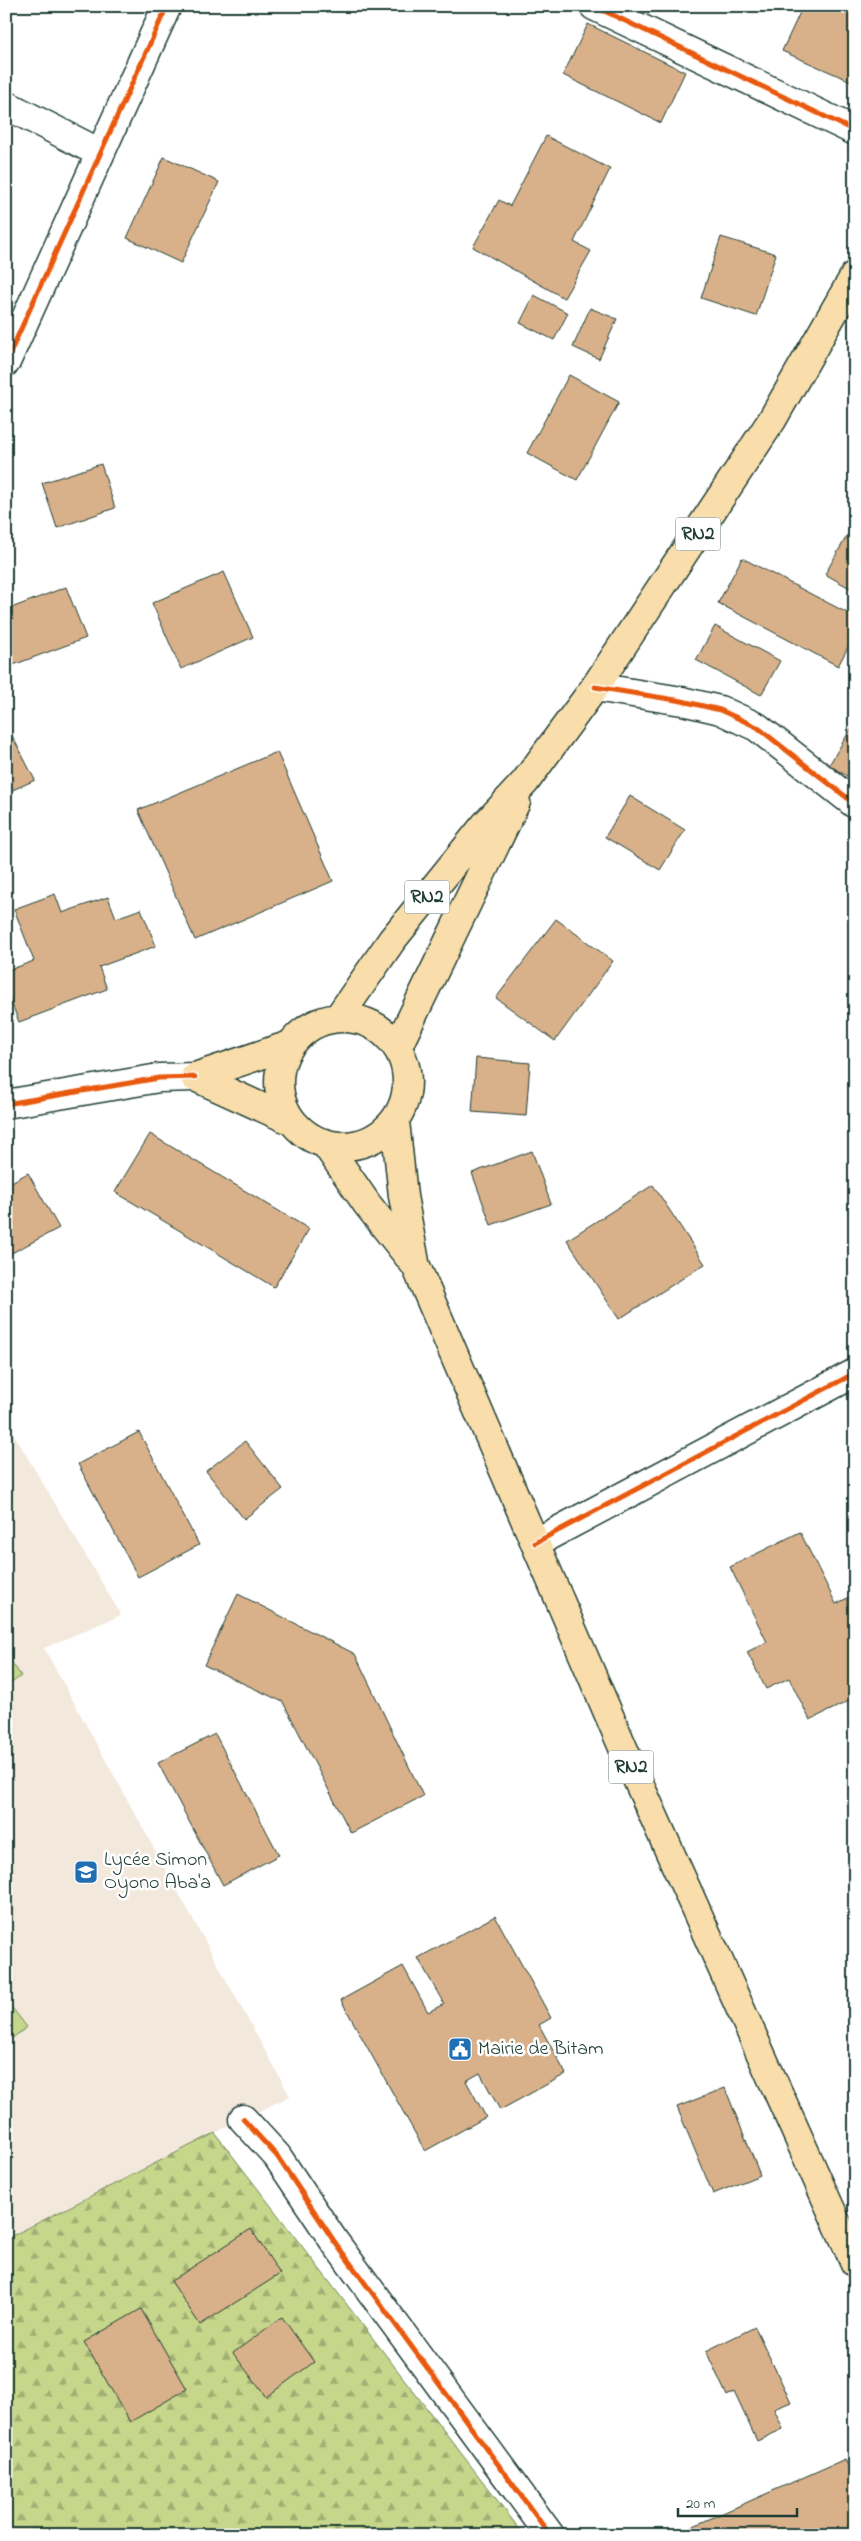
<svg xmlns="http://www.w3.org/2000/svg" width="861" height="2541" viewBox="0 0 861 2541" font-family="'Indie Flower',sans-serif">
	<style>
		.built { fill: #f3e8dc }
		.forest { fill: url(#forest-firs); stroke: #728a5f }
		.pitch { fill: #c6d68a; stroke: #728a5f }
		.building { fill: #d8b18a; stroke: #1f3d34 }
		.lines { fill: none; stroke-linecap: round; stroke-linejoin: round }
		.minor-casing { stroke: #1f3d34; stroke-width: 31 }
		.highway-casing { stroke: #1f3d34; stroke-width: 31 }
		.minor { stroke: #fff; stroke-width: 28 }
		.highway { stroke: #f9deab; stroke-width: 28 }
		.cycleway-casing { stroke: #fff; stroke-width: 8 }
		.cycleway { stroke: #e8590c; stroke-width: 5 }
		.labels { text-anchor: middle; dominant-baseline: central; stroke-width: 5; stroke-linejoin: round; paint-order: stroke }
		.shield { fill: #fff; stroke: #627771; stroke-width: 1 }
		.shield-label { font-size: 19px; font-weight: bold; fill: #1f3d34 }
		.poi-label { font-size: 20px; fill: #1f3d34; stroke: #fff; text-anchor: start }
	</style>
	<defs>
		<pattern id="forest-firs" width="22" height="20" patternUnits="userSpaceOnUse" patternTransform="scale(1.25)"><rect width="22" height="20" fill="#c6d68a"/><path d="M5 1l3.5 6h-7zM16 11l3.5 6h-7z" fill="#a0af72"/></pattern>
	</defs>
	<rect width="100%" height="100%" fill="#fff"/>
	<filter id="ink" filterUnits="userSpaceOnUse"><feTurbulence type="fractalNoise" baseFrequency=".02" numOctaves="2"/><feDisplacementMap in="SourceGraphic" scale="10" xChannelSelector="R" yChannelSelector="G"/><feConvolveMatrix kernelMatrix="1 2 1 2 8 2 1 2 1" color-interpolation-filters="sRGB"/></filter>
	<g filter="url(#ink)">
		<!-- built -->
		<path class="built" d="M6,1421L121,1615L44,1648L290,2096L215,2133L524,2535H6Z"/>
		<!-- forest -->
		<path class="forest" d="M215,2133L524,2535H6V2239Z"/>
		<!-- pitch -->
		<path class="pitch" d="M6,1654L21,1676L6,1687Z
			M6,2000L27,2027L6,2043Z"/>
		<!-- building -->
		<path class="building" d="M803,6H844L855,11V83L782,51Z
			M588,24L685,72L661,123L563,75Z
			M546,136L610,169L574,242L591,251L564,298L473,247L499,200L510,206Z
			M164,157L219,182L181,263L127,238Z
			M721,237L776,254L756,316L701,298Z
			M534,295L568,313L554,340L520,323Z
			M590,308L617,319L599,359L573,347Z
			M569,375L619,402L577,480L527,453Z
			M101,464L115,508L57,528L42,483Z
			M855,522V591L825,574Z
			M742,558L855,617V634L838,666L718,603Z
			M224,572L253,637L181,669L152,603Z
			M66,587L86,638L13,665L6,649V610Z
			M715,626L780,661L761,695L696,660Z
			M855,722V781L829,765Z
			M6,724L35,780L6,793Z
			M277,752L333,881L195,940L138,810Z
			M630,796L685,830L660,870L605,837Z
			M55,894L62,913L108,897L116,918L141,909L156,946L99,967L107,989L19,1022L6,989V971L34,961L14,909Z
			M556,919L613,961L555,1041L496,998Z
			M476,1058L530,1063L526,1116L472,1112Z
			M150,1134L309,1229L274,1287L115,1192Z
			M532,1151L551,1204L491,1225L472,1173Z
			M28,1173L59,1228L6,1256V1185Z
			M653,1185L705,1264L619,1319L567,1240Z
			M139,1432L199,1545L138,1577L78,1464Z
			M245,1441L283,1489L244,1519L206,1471Z
			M800,1532L836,1604L855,1594V1698L810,1720L789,1678L766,1689L747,1652L767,1642L730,1567Z
			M238,1594L355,1654L423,1796L351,1833L283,1702L204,1665Z
			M215,1734L279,1855L223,1885L158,1763Z
			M495,1916L551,2018L539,2025L566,2074L500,2110L480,2073L466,2081L486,2117L425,2151L341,2000L403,1966L428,2012L444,2004L418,1958Z
			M725,2088L760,2175L713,2194L677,2107Z
			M251,2229L280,2274L200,2325L171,2281Z
			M141,2309L187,2389L130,2422L84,2342Z
			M282,2317L314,2362L266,2397L233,2353Z
			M755,2327L791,2402L774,2409L783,2429L757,2441L734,2392L727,2396L706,2351Z
			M845,2459L855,2482V2535H673Z"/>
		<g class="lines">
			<!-- minor casing -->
			<g class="minor-casing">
				<path id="minor" d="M594,6L855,131
					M6,105L100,153
					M6,362L167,6
					M595,687L682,701L720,710L757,727L855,804
					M6,1104L159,1078L195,1077
					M535,1543L855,1373
					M243,2119L277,2156L334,2241L550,2535"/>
			</g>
			<!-- highway casing -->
			<g class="highway-casing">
				<path id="highway" d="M279 1082a64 64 0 1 1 128 0a64 64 0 1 1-128 0Z
					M338,1018L392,940L485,825L525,782L595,687L772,420L855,275
					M398,1046L516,802
					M195,1077L292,1121
					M195,1077L290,1045
					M395,1121L403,1196L415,1262
					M325,1143L367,1204L416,1266L627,1757L855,2263"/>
			</g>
			<!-- minor -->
			<use href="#minor" class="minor"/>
			<!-- highway -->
			<use href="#highway" class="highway"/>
			<!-- cycleway casing -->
			<g class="cycleway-casing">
				<path id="cycleway" d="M594,6L855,131
					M6,362L167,6
					M595,687L682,701L720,710L757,727L855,804
					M6,1104L159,1078L195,1077
					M535,1543L855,1373
					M243,2119L277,2156L334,2241L550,2535"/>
			</g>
			<!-- cycleway -->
			<use href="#cycleway" class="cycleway"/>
		</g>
	</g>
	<!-- icons -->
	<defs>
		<g id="school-square" transform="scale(1.25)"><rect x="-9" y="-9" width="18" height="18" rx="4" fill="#1f6fb2" stroke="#fff"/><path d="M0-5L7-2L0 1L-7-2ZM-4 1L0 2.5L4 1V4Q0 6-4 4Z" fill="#fff"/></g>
		<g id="civic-square" transform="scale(1.25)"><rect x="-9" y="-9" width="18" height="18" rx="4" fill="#1f6fb2" stroke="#fff"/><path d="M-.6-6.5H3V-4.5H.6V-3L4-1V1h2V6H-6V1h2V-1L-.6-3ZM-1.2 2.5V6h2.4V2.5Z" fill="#fff"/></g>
	</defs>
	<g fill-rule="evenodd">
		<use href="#school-square" x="86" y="1872"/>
		<use href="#civic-square" x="460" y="2049"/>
	</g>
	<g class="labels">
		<!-- shield labels -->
		<g class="shield">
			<rect x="675.5" y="517.5" width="45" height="33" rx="4"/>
			<rect x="404.5" y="880.5" width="45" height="33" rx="4"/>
			<rect x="608.5" y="1750.5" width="45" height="33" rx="4"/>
		</g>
		<g class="shield-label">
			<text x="698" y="534">RN2</text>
			<text x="427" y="897">RN2</text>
			<text x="631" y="1767">RN2</text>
		</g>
		<!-- poi labels -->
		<g class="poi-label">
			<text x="104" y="1860">Lycée Simon<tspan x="104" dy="23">Oyono Aba'a</tspan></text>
			<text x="478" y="2049">Mairie de Bitam</text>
		</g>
	</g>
	<!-- margin -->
	<rect width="861" height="2541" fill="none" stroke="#fff" stroke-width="25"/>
	<rect x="12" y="12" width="836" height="2516" fill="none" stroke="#1f3d34" stroke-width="2" filter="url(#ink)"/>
	<!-- scale -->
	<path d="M678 2508v8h119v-8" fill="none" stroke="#1f3d34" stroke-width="2.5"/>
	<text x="686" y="2508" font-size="15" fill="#1f3d34" stroke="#ffffff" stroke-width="4" paint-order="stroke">20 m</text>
</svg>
